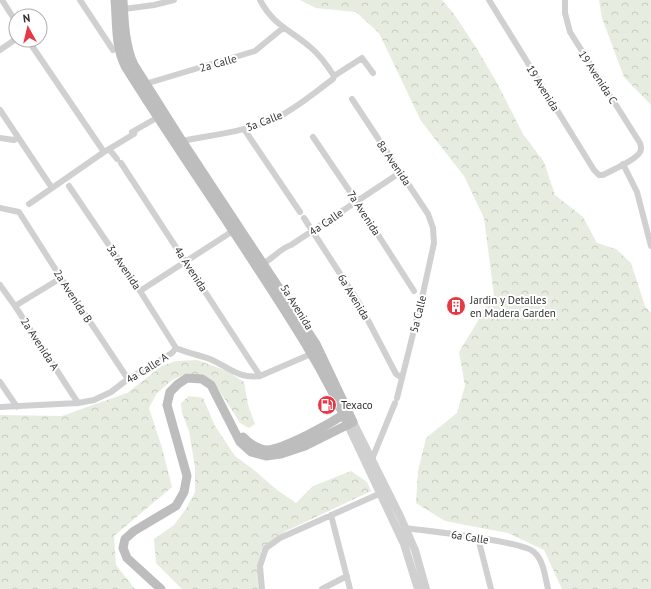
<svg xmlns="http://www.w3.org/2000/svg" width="651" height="589" viewBox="0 0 651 589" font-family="'PT Sans',sans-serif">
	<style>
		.forest { fill: url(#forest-crowns) }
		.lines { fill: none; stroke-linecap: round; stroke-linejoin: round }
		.minor { stroke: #d0d0d0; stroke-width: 6 }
		.tertiary { stroke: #d0d0d0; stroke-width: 8 }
		.secondary { stroke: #bdbdbd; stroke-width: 9 }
		.labels { text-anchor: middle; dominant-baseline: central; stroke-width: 4; stroke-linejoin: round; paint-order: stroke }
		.street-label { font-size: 11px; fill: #333; stroke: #fff }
		.poi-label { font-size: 11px; fill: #333; stroke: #fff; text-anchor: start }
	</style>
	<defs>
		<pattern id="forest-crowns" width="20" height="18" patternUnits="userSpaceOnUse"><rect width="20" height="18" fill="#e6ecdf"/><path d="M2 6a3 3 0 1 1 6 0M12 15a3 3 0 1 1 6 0" fill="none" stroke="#c6cbc0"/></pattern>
	</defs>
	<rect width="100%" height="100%" fill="#fff"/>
	<!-- forest -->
	<path class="forest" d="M300,0H442L454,14L477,49L497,83L523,134L544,162L555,195L583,217L597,243L616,249L631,263L645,306L651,313V589H562L544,550L508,533L445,521L416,503L418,471L426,438L457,413L465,386L459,352L494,295L484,218L464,176L421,121L379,33L356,12L316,8Z
		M599,0H651V105L624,77L602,18Z
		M197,360L227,371L244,382L248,405L255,424L249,428L240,423L219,390L207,378L188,373L172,380L157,393L149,408L162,448L172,487L114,536L116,565L135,589H0V415L62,416L127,393L162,366L176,361Z
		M189,396L203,398L215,426L235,456L254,470L277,490L296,503L313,486L351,471L367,482L371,491L286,531L261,551L262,589H182L156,563L154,539L174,525L186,509L195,492V467L189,431L182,413L181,403Z"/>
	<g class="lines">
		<!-- minor -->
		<path class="minor" d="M2,0L16,22
			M80,0L113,50
			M260,0C274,26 289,29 310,47C320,55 327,65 334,76
			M489,0L594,170L599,175H603C612,170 636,160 640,152C642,149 641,146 640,143L570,32L565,13V0
			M124,9L154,5L174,0
			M28,40L104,152
			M0,50L16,39
			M145,84L255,51L283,28
			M352,99L428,214L433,228L434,243L422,298L397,398
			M0,110L52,188
			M244,129L300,212
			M132,132L160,116
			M313,137L357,202L414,291
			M0,138L14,140L18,137
			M182,141C212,135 251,131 278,117C298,107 315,92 333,79L334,76L362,58L373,73
			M109,149L117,159
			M121,163L260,376
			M623,164L637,192L651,246
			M69,186L140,291L176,348
			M29,204L104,152L134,134L135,131
			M0,208L19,212L61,278L128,379
			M304,218L359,303L396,374L402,378
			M263,264C273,258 281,248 291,245L401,172
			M0,285L15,306L78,403
			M140,291L236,229
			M15,306L61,278
			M0,382L17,407
			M0,407L78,403L94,400L111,392L128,379L172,353L176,348C187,353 199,355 210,359C228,367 239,379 260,376L311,354
			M372,459L395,403
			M331,515L350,589
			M405,528C427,531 523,541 534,552C544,561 545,577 548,589
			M478,538L491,589
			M262,589L260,566L266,548L280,538L381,493
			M322,589L347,576"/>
		<!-- tertiary -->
		<path class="tertiary" d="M353,422L400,516L415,550L426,589
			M348,425L404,544L418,589"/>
		<!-- secondary -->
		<path class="secondary" d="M115,0C117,22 115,46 125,66C167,133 211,197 254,263C288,315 323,368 348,425
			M123,0C124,21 125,46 134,65L182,141L316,344L353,422L305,446L281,454L266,456L251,452L240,442L211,385L202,379L187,378L178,384L170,392L167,405L187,476L184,492L176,506L134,531L125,539L123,548L127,558L161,589
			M243,437C248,443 259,450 267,450C284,449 332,423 347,412"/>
	</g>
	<!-- icons -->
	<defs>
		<g id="building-disc" transform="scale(1)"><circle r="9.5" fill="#e63946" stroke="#fff"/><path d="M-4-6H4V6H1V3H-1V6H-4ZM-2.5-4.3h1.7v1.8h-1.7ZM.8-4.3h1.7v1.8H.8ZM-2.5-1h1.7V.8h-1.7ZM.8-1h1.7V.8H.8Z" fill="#fff"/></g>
		<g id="fuel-disc" transform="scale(1)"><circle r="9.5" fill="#e63946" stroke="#fff"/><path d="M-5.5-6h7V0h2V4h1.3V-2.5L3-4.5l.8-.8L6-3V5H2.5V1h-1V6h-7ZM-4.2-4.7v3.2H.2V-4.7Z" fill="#fff"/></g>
	</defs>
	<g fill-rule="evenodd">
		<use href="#building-disc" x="456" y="306"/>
		<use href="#fuel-disc" x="327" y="405"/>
	</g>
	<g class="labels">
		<!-- street labels -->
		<g class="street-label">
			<text transform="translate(218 63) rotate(-16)">2a Calle</text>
			<text transform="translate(598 77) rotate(57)">19 Avenida C</text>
			<text transform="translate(543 88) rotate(58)">19 Avenida</text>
			<text transform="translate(264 121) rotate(-21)">3a Calle</text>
			<text transform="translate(394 163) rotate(56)">8a Avenida</text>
			<text transform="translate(364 213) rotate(57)">7a Avenida</text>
			<text transform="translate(326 222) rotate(-34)">4a Calle</text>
			<text transform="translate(124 267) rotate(56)">3a Avenida</text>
			<text transform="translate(191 269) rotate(57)">4a Avenida</text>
			<text transform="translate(73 296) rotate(57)">2a Avenida B</text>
			<text transform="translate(354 297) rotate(59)">6a Avenida</text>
			<text transform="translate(297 307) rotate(58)">5a Avenida</text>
			<text transform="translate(418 314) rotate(-76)">5a Calle</text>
			<text transform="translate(40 344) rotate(57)">2a Avenida A</text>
			<text transform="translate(147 368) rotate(-32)">4a Calle A</text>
			<text transform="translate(470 537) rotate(9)">6a Calle</text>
		</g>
		<!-- poi labels -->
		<g class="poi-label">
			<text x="470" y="300">Jardin y Detalles<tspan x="470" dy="13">en Madera Garden</tspan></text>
			<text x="341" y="405">Texaco</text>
		</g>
	</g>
	<!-- north arrow -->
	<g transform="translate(28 28) rotate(352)"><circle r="19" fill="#ffffff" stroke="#adadad"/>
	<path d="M0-3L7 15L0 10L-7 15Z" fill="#e63946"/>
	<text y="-6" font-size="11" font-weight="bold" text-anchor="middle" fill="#333333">N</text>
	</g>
</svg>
